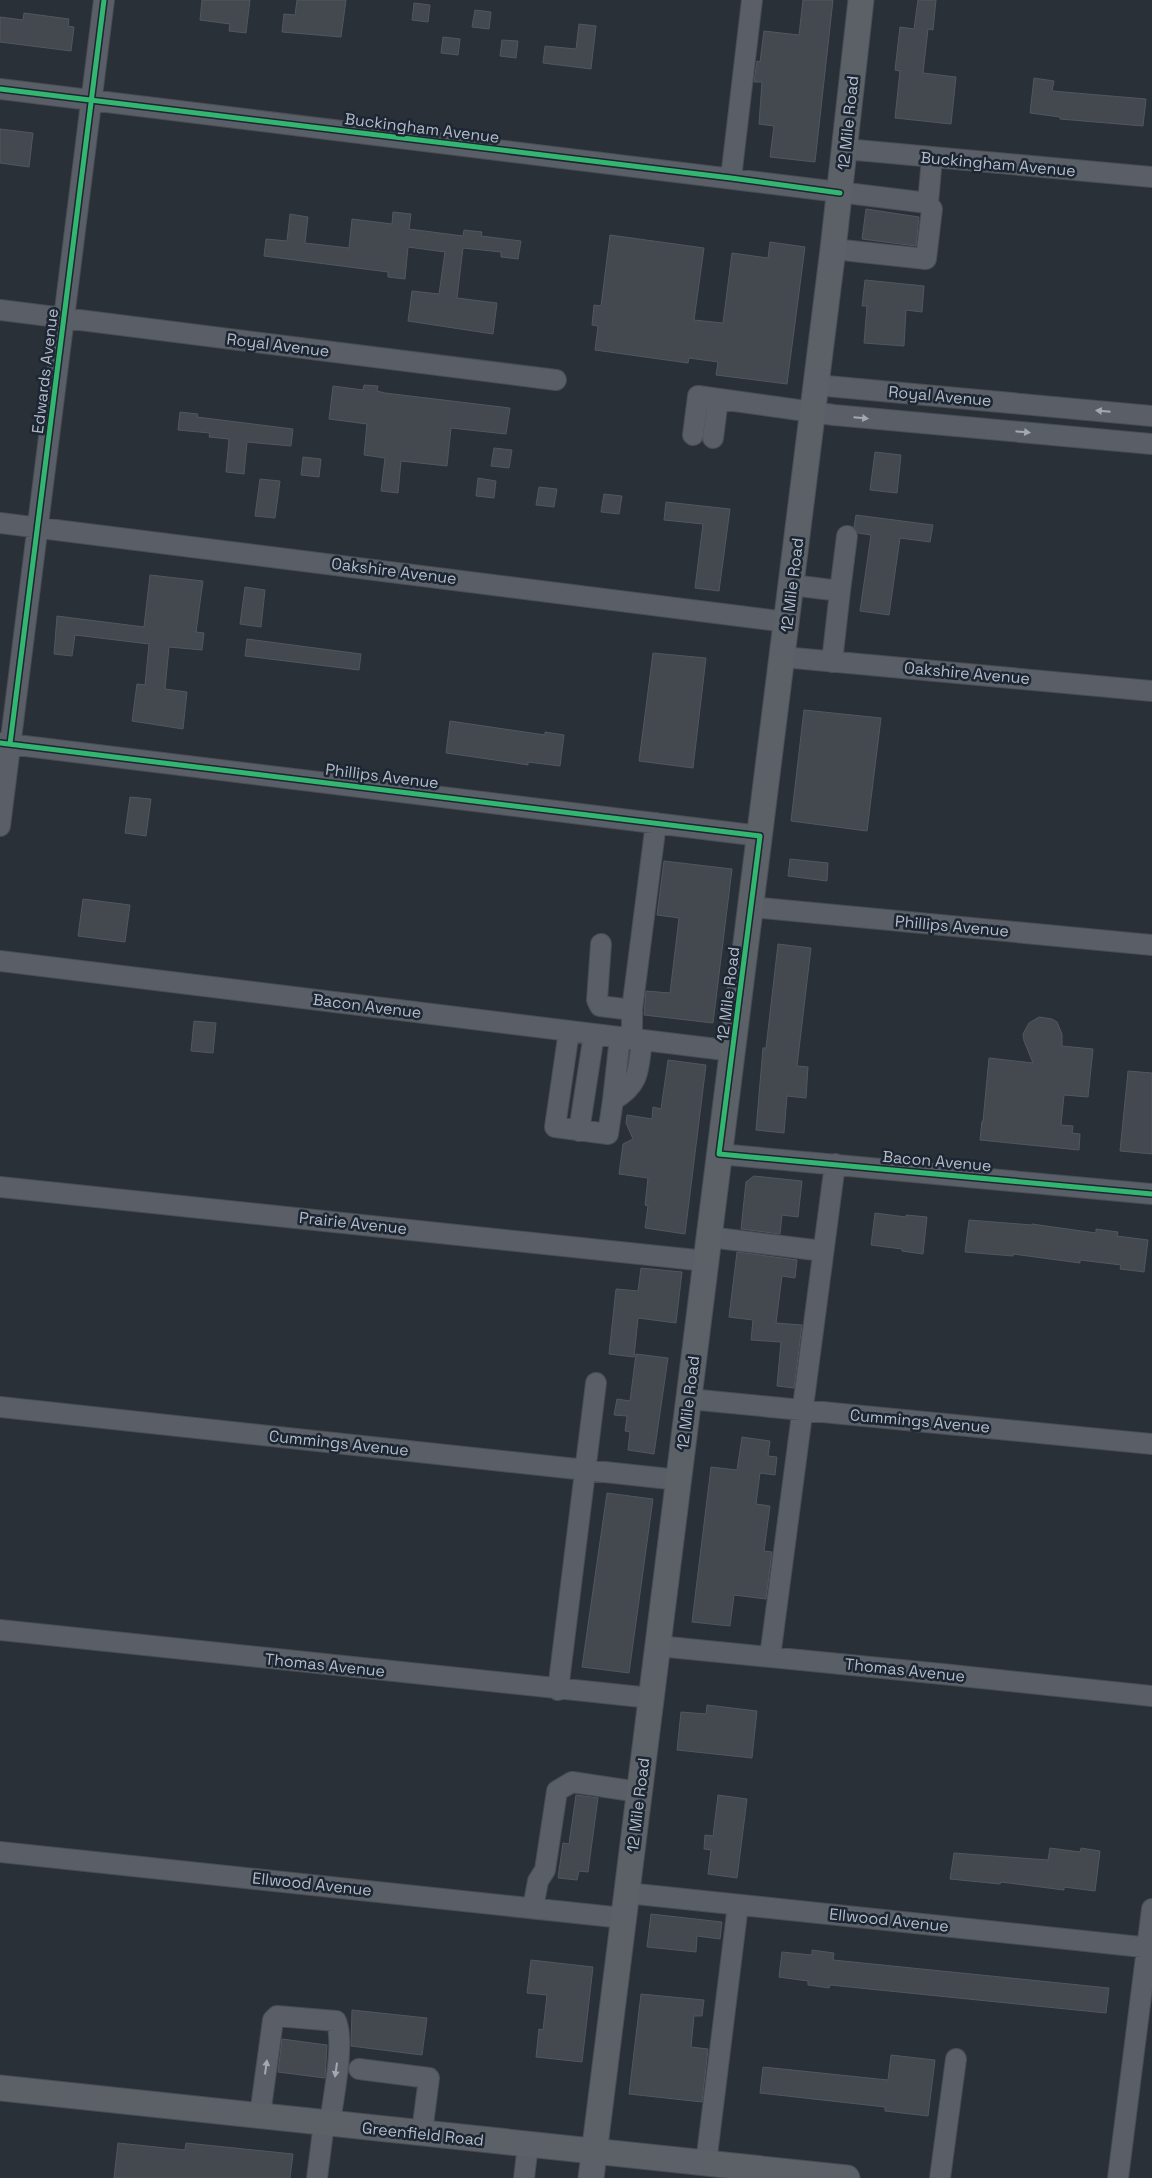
<svg xmlns="http://www.w3.org/2000/svg" width="1152" height="2178" viewBox="0 0 1152 2178" font-family="'Space Grotesk',sans-serif">
	<style>
		.building { fill: #444950; stroke: #52575f }
		.lines { fill: none; stroke-linecap: round; stroke-linejoin: round }
		.minor-casing { stroke: #484c53; stroke-width: 22 }
		.major-casing { stroke: #484c55; stroke-width: 27 }
		.minor { stroke: #5a5e66; stroke-width: 20 }
		.major { stroke: #5c6168; stroke-width: 25 }
		.cycleway-casing { stroke: #1d2633; stroke-width: 8 }
		.cycleway { stroke: #33b770; stroke-width: 5 }
		.oneway { fill: #a2a9b5 }
		.labels { text-anchor: middle; dominant-baseline: central; stroke-width: 5; stroke-linejoin: round; paint-order: stroke }
		.street-label { font-size: 16px; fill: #b4bcc9; stroke: #1d2633 }
	</style>
	<rect width="100%" height="100%" fill="#2a3038"/>
	<!-- building -->
	<path class="building" d="M202,0H250L246,33L229,31L230,24L200,20Z
		M297,0H346L341,37L282,32L284,14L295,15Z
		M803,0H833L815,162L770,157L774,126L759,124L762,82H754L757,61L760,62L764,31L799,35Z
		M918,0H936L933,30L928,29L923,73L956,77L951,124L895,118L900,71L895,70L900,27L914,29Z
		M414,3L430,5L428,22L412,20Z
		M475,10L491,12L489,29L472,27Z
		M24,13L69,19L68,26L74,27L71,51L0,42V17L23,20Z
		M579,24L596,26L591,69L543,63L545,46L576,49Z
		M443,37L460,39L458,55L441,53Z
		M502,40L518,41L516,58L500,56Z
		M1034,78L1054,81L1052,91L1146,99L1143,126L1060,119V117L1030,113Z
		M0,129L33,133L29,167L0,163Z
		M866,209L919,217L916,246L862,239Z
		M393,212L411,214L409,229L463,236L464,230L482,232L481,236L521,241L518,259L501,257V252L463,248L457,298L497,303L493,334L408,321L412,291L439,294L445,252L408,247L405,279L388,277V272L264,256L266,239L287,241L290,214L308,217L305,243L349,248L352,219L392,224Z
		M610,235L704,248L694,320L723,323L732,253L768,258L770,242L805,247L787,384L716,375L718,362L689,358L688,363L595,350L598,326L592,325L594,305L601,306Z
		M865,280L924,286L922,312L906,310L904,346L864,343L867,306H862Z
		M364,385L378,386L377,391L385,393L510,408L506,434L451,428L447,466L401,461L398,493L381,491L385,458L364,455L367,424L329,419L333,386L363,390Z
		M180,412L198,414L197,417L293,429L291,446L247,442L244,474L226,472L229,439L209,437L210,433L178,430Z
		M494,448L512,450L509,468L491,466Z
		M875,452L901,455L897,493L870,490Z
		M303,457L321,459L319,477L301,475Z
		M478,478L496,481L494,498L476,496Z
		M260,479L280,481L275,518L255,516Z
		M539,487L557,489L554,507L536,505Z
		M604,494L622,496L619,514L601,512Z
		M666,502L730,509L719,591L695,588L703,524L664,520Z
		M856,515L933,525L930,542L900,538L889,615L860,611L871,535L858,533L854,527Z
		M150,575L203,581L196,632L204,633L202,650L169,647L165,689L187,692L183,729L132,721L137,684L145,685L149,644L75,635L72,656L54,654L57,616L144,627Z
		M245,587L265,590L261,627L240,624Z
		M247,639L361,654L359,670L245,656Z
		M653,653L706,658L693,768L639,761Z
		M804,710L881,718L867,831L791,821Z
		M450,721L545,735V732L564,735L560,766L528,762V765L509,762L446,753Z
		M130,797L151,799L146,836L125,833Z
		M790,859L828,863L827,881L788,876Z
		M664,861L732,869L713,1023L644,1015L646,991L670,993L679,918L657,915Z
		M83,899L130,905L125,942L78,936Z
		M778,944L811,948L797,1066L808,1067L806,1098L787,1096L784,1133L756,1130L763,1048H766Z
		M1039,1017L1052,1019L1057,1022L1062,1034V1046L1093,1049L1088,1097L1064,1095L1061,1125L1073,1126L1072,1133L1080,1134L1079,1150L980,1140L982,1121H983L989,1058L1033,1063L1024,1041L1023,1034L1029,1023Z
		M194,1021L216,1023L213,1053L191,1051Z
		M668,1060L706,1065L685,1234L645,1228L648,1206L645,1205L648,1178L619,1174L623,1144L633,1139L626,1123L627,1115L652,1119L653,1107L661,1109Z
		M1128,1071L1152,1073V1154L1120,1151Z
		M754,1176L802,1181L798,1217L782,1215L780,1234L741,1229L746,1182Z
		M875,1213L906,1217V1215L927,1217L923,1254L902,1251V1249L871,1245Z
		M969,1220L1032,1225V1224L1096,1233V1229L1118,1232L1117,1236L1148,1240L1144,1272L1120,1269L1121,1265L1080,1260V1263L1013,1254V1256L965,1252Z
		M737,1252L797,1260L795,1278L782,1276L776,1323L802,1325L794,1388L777,1386L781,1342L751,1340L753,1320L729,1317Z
		M641,1268L682,1272L676,1323L638,1318L634,1357L609,1354L616,1289L638,1291Z
		M636,1354L668,1358L654,1454L628,1450L630,1432L625,1431L627,1416L614,1415L617,1399L630,1401Z
		M742,1437L770,1441L768,1456L777,1457L775,1475L760,1473L756,1504L770,1506L764,1551L772,1552L766,1599L734,1595L730,1626L692,1622L711,1467L737,1470Z
		M607,1493L653,1499L629,1673L582,1667Z
		M707,1705L757,1711L752,1758L677,1750L681,1712L706,1714Z
		M576,1795L598,1798L588,1872L579,1871L577,1880L558,1878L563,1843L569,1844Z
		M718,1795L747,1799L737,1878L708,1874L711,1850L704,1849L705,1835L713,1836Z
		M1050,1848L1080,1852L1081,1848L1100,1851L1095,1891L1064,1887V1890L1001,1882L1000,1884L950,1879L954,1853L1048,1860Z
		M651,1914L722,1922L720,1939L697,1936L696,1952L647,1947Z
		M812,1950L834,1953L833,1960L1109,1988L1106,2013L830,1985L829,1988L808,1985V1981L779,1977L782,1952L812,1955Z
		M531,1960L593,1967L582,2062L536,2057L539,2029L543,2030L547,1995L527,1993Z
		M641,1994L704,2000L702,2016H694L691,2047L708,2049L702,2102L629,2094Z
		M352,2010L427,2018L422,2055L351,2046Z
		M282,2039L327,2045L325,2078L278,2072Z
		M891,2055L935,2060L928,2116L885,2111V2107L760,2093L763,2067L888,2080Z
		M118,2143L185,2150L186,2143L293,2154L290,2178H114Z"/>
	<g class="lines">
		<!-- minor casing -->
		<g class="minor-casing">
			<path id="minor" d="M0,89L928,203
				M845,149L1152,177
				M731,178L752,0
				M833,249L926,259L932,209L928,203L932,158
				M0,310L556,380
				M816,385L1152,416
				M693,435L698,396L834,415L1152,444
				M713,438L718,399
				M0,523L787,622
				M792,585L840,591L832,662
				M840,591L847,536
				M783,657L1152,691
				M0,743L760,836
				M0,826L104,0
				M751,907L1152,945
				M601,944L597,1000L600,1006L632,1010
				M0,961L733,1051
				M569,1031L555,1127L608,1134L613,1100C641,1084 638,1069 642,1040
				M632,1038V1010L656,823
				M613,1100L620,1037
				M579,1131L594,1034
				M719,1154L1152,1194
				M0,1187L706,1261
				M709,1237L823,1251
				M689,1399L1152,1444
				M0,1407L679,1480
				M0,1630L651,1698
				M658,1646L942,1674L1152,1696
				M770,1657L835,1164
				M558,1690L596,1383
				M0,1852L623,1918
				M627,1893L1152,1948
				M533,1908L538,1881L545,1870L557,1791L572,1782L639,1792
				M359,2069L429,2078L422,2132
				M260,2115L273,2020L277,2016L336,2021C345,2041 333,2099 330,2123
				M706,2163L738,1905
				M317,2178L324,2123
				M524,2178L528,2145
				M940,2178L956,2059
				M1118,2178L1152,1909"/>
		</g>
		<!-- major casing -->
		<g class="major-casing">
			<path id="major" d="M0,2088L847,2178
				M591,2178L833,249L861,0"/>
		</g>
		<!-- minor -->
		<use href="#minor" class="minor"/>
		<!-- major -->
		<use href="#major" class="major"/>
		<!-- cycleway casing -->
		<g class="cycleway-casing">
			<path id="cycleway" d="M0,89L731,178L840,193
				M0,743L760,836L719,1154L1152,1194
				M10,744L104,0"/>
		</g>
		<!-- cycleway -->
		<use href="#cycleway" class="cycleway"/>
	</g>
	<!-- one-way arrows -->
	<defs><path id="oneway-solid" d="M-6-.8H1V-3.2L6.5 0L1 3.2V.8H-6Z" transform="scale(1.25)"/></defs>
	<g class="oneway">
		<use href="#oneway-solid" transform="translate(1103 411) rotate(-175)"/>
		<use href="#oneway-solid" transform="translate(861 418) rotate(5)"/>
		<use href="#oneway-solid" transform="translate(1023 432) rotate(5)"/>
		<use href="#oneway-solid" transform="translate(266 2067) rotate(-82)"/>
		<use href="#oneway-solid" transform="translate(336 2070) rotate(98)"/>
	</g>
	<g class="labels">
		<!-- street labels -->
		<g class="street-label">
			<text transform="translate(848 123) rotate(-84)">12 Mile Road</text>
			<text transform="translate(422 128) rotate(7)">Buckingham Avenue</text>
			<text transform="translate(998 164) rotate(5)">Buckingham Avenue</text>
			<text transform="translate(278 345) rotate(7)">Royal Avenue</text>
			<text transform="translate(45 371) rotate(-83)">Edwards Avenue</text>
			<text transform="translate(940 396) rotate(5)">Royal Avenue</text>
			<text transform="translate(394 571) rotate(7)">Oakshire Avenue</text>
			<text transform="translate(792 585) rotate(-83)">12 Mile Road</text>
			<text transform="translate(967 673) rotate(5)">Oakshire Avenue</text>
			<text transform="translate(382 776) rotate(7)">Phillips Avenue</text>
			<text transform="translate(952 926) rotate(5)">Phillips Avenue</text>
			<text transform="translate(728 994) rotate(-83)">12 Mile Road</text>
			<text transform="translate(367 1006) rotate(7)">Bacon Avenue</text>
			<text transform="translate(937 1161) rotate(5)">Bacon Avenue</text>
			<text transform="translate(353 1223) rotate(6)">Prairie Avenue</text>
			<text transform="translate(688 1403) rotate(-83)">12 Mile Road</text>
			<text transform="translate(920 1421) rotate(5)">Cummings Avenue</text>
			<text transform="translate(339 1443) rotate(6)">Cummings Avenue</text>
			<text transform="translate(325 1665) rotate(6)">Thomas Avenue</text>
			<text transform="translate(905 1670) rotate(6)">Thomas Avenue</text>
			<text transform="translate(638 1805) rotate(-83)">12 Mile Road</text>
			<text transform="translate(312 1884) rotate(6)">Ellwood Avenue</text>
			<text transform="translate(889 1920) rotate(6)">Ellwood Avenue</text>
			<text transform="translate(423 2134) rotate(6)">Greenfield Road</text>
		</g>
	</g>
</svg>
